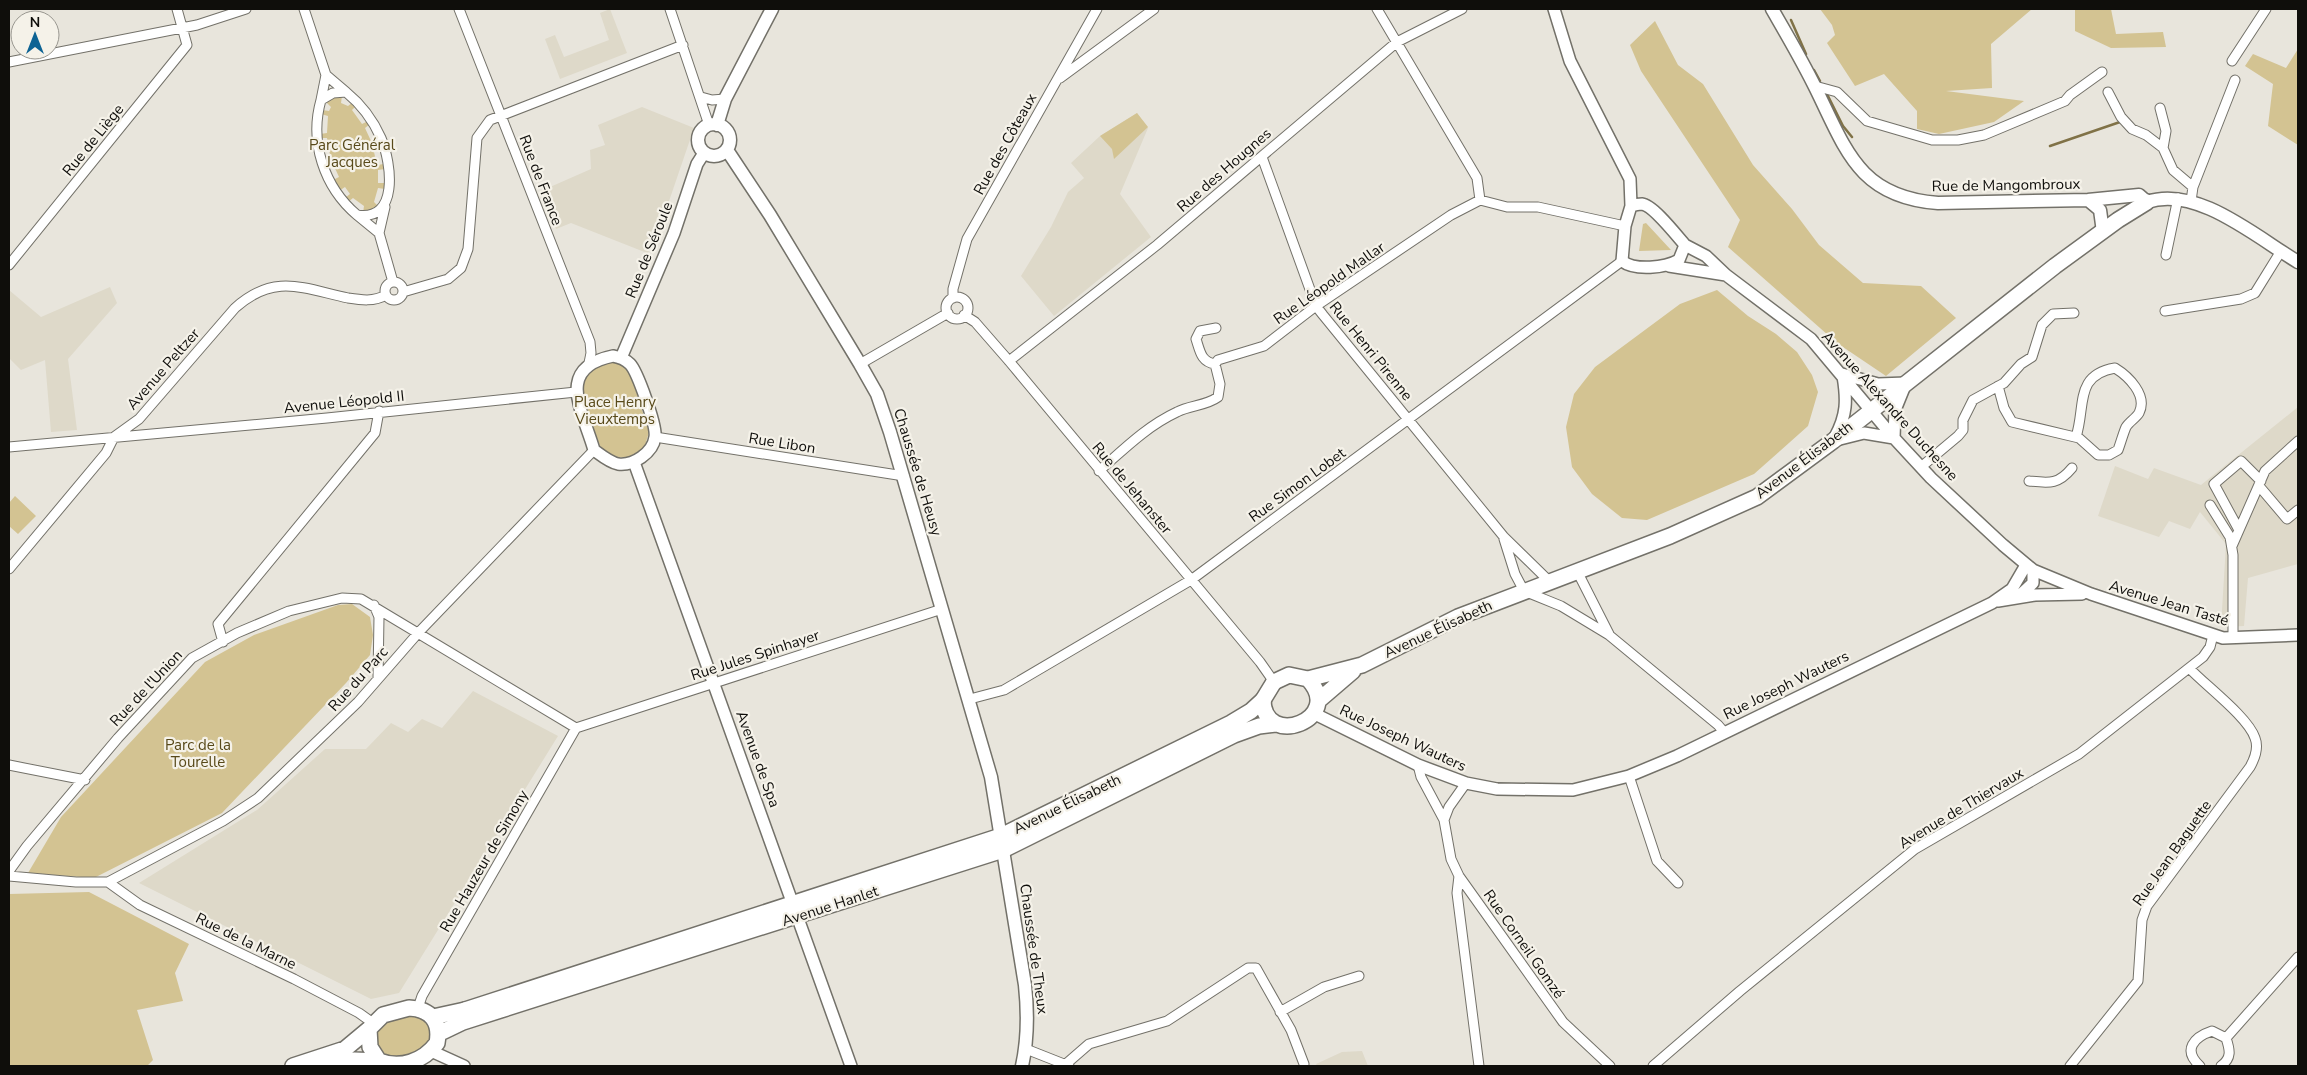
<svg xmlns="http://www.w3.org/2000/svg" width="2307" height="1075" viewBox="0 0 2307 1075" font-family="'Nunito Sans',sans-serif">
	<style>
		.built { fill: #ded9c9 }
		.green { fill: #d3c392 }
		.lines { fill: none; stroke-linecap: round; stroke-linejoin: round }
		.stream { stroke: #807247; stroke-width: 2.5 }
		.minor-casing { stroke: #737169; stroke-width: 11 }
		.tertiary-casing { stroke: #737169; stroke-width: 14 }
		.secondary-casing { stroke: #737169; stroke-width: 15 }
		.primary-casing { stroke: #737169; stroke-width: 18 }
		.trunk-casing { stroke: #737169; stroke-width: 18 }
		.minor { stroke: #fff; stroke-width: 9 }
		.tertiary { stroke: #fff; stroke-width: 11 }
		.secondary { stroke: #fff; stroke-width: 12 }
		.primary { stroke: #fff; stroke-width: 15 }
		.trunk { stroke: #fff; stroke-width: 15 }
		.labels { text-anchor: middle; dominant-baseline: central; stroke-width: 4.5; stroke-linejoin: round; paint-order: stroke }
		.street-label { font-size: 15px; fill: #0f0e0b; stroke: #f5f2e9 }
		.park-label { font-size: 15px; fill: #584919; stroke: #f5f2e9 }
	</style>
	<rect width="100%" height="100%" fill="#e8e5dc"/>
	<!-- built -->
	<path class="built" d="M610,9L627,53L560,79L545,39L555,35L564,57L609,40L600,13Z
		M642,107L694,128L653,248L647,253L571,223L556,229L541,191L591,169L590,150L605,145L598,125Z
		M1137,113L1148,128L1120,194L1151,237L1054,316L1021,276L1051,227L1068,192L1084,178L1071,163L1100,136Z
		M110,287L117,303L68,359L77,430L51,432L45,360L21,370L9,358V290L41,317Z
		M2298,407V564L2248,578L2244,626L2221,627L2226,544L2200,512L2190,529L2169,521L2159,537L2098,516L2115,466L2148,479L2154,468L2201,485Z
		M473,691L558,736L399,993L371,999L139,883L257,810L325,749H366L391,723L408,732L422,719L442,728Z
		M1362,1051L1368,1066H1317L1316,1064L1342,1052Z"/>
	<!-- green -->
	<path class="green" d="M1820,9H2032L1991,44L1992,88L1946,91L2024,101L1994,122L1939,134L1917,129V111L1884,74L1855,86L1827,43L1835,35L1832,25Z
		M2075,9H2111L2116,34L2163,32L2166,47L2111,48L2075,31Z
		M1655,21L1678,65L1703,84L1753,165L1792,209L1819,245L1863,283L1921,286L1956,318L1886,376L1837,343L1728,247L1740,220L1641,71L1630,45Z
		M2298,49V145L2268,126L2273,84L2245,66L2253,54L2286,68Z
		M342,96L341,103L348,106L353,102L356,106L352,110L362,124L368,121L370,124L365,128L371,141L377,139L381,149L374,152L377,165L384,164L385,169L378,170V183H385V189L378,188L374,202L379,207L363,213L364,206L353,198L348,202L345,198L350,194L345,187L339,191L333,180L339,177L334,166L328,168L324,157L330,155L327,138H321L320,134L327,133L328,116L321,114L322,110L329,111L331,107L326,102L333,97Z
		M1137,113L1148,127L1114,159L1112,149L1100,136Z
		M1646,223L1671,250L1639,251L1643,224Z
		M1717,290L1748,316L1776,334L1797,352L1812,375L1818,392L1808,426L1754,474L1647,520L1622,518L1592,494L1572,467L1566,427L1574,394L1595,367L1680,304Z
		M614,362L622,365L630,372L649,432L644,449L627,458C618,457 608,456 602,449C597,442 595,431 592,423C582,395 572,365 614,362Z
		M15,496L36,516L18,534L9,526V503Z
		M352,604L370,617L373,635L370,655L346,683L222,813L94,878L28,873L61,817L205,662L254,635L338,605Z
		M89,892L189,944L175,973L183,1001L137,1010L153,1060L147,1066H9V894Z
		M419,1013L431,1026L432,1037L423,1050C413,1053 403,1059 393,1058C375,1057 368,1029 384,1021C394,1016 408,1015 419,1013Z"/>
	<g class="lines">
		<!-- stream -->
		<path class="stream" d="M1791,20L1806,54
			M1814,70L1820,81
			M1826,92L1843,126L1852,137
			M2050,146L2120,122"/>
		<!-- minor casing -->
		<g class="minor-casing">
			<path id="minor" d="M304,9L326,75
				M459,9L590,342L591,353L589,363
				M670,9L709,125
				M1377,9L1477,178L1480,200
				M2232,61L2266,9
				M9,62L197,25L246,9
				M326,75L346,92
				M1060,78L1154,9
				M1815,86L1837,92L1867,121L1932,140H1958L1984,135L2065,101L2070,95L2102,72
				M346,92C362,105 373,120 381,138C392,164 399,222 357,215C324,187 309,142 321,100L333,93Z
				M2108,92L2121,117L2132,129L2146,135L2163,148
				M701,97L712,100L725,99
				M321,100L326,75
				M2160,108L2166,131L2163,148L2173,170L2193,187
				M1262,157L1316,306L1323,315L1504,537L1549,581
				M2191,201L2193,187L2235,80
				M357,215L379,233L393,282
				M379,233L385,207
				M2166,255L2178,198
				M9,265L187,45L177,9
				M385 291a9 9 0 1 1 18 0a9 9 0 1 1-18 0Z
				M403,292L448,279L461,268L468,249L477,138L490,120L683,45
				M946 308a11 11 0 1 1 22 0a11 11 0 1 1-22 0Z
				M953,298V289L967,239L1097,9
				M2165,311L2241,299L2255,293L2281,251
				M964,315L975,322L1009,361L1260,662L1274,682
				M1009,361L1157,245L1397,42L1462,9
				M860,364L948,313
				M1215,364C1201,362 1200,351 1196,339L1200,331L1216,328
				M1998,386L2004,408L2012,422L2079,438L2098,455H2109L2118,450C2121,442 2123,434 2126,427C2129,422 2136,418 2139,413C2148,395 2128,376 2115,368C2074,375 2086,406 2076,437
				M655,437L904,476
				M9,447L327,418L576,392
				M1921,467L1958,436L1963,430V420L1973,400L2004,383L2021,364L2032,357L2042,325L2053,314L2074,313
				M1099,471C1124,449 1147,426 1177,412C1190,405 1206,406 1218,397L1220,384L1215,364L1218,360L1264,346L1316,306L1451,215L1480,200L1507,207H1538L1625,226
				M2029,481C2049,483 2058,485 2072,468
				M2259,486L2287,519L2298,510
				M2210,505L2230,537L2233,555V638
				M2239,530L2214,484L2241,461L2261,481
				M1504,539L1515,574L1524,591L1561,606L1609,635L1718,725L1724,732
				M2232,546L2265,471L2298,441
				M9,569L106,453L114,437L139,419L235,308C274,273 302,288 348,298C361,300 374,302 386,295
				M1577,571L1609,634
				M374,605L379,617L378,678
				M223,642L218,624L375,433L379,411
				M970,699L1004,690L1191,580L1622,261
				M576,728L942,609
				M9,765L85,780
				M1418,765L1421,777L1444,820L1451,859L1459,876L1563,1022L1610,1066
				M1629,776L1657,861L1678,883
				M1444,820L1449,807L1466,783
				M9,871L27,846L118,738L192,658L237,633L289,611L342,598L361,599L576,728
				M9,876L76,882H108L223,821L258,798L358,702L419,632L594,450
				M1459,876L1457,893L1479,1066
				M108,882L140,905L294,979L359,1013L373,1023
				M418,1008L422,996L576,728
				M1280,1012L1324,987L1359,976
				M2226,1038L2298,957
				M1026,1049L1069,1066
				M1066,1064L1089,1044L1167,1021L1248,968H1256L1291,1030L1304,1064
				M1653,1066L1740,991L1915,849L2079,754L2203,657L2210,647L2213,635
				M2070,1066L2138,981L2142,920L2147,906L2250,767C2255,758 2259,748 2255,738C2248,717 2206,686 2189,668
				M2200,1066C2182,1050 2194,1037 2212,1031L2226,1038C2230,1050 2232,1058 2221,1066"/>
		</g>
		<!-- tertiary casing -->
		<g class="tertiary-casing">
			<path id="tertiary" d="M1554,9L1570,61L1630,179L1631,206L1625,226L1622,261C1635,271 1665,268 1679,260L1685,245C1677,236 1653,205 1642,204C1639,204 1634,205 1631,206
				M1685,245L1706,256L1726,275L1811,339L1894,438L1931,478L2003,545L2033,570L2091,594L2223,638L2298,635
				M1669,266L1726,275
				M613,356C619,357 625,359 630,364C637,371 657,426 655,437C653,453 633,466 618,464C609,462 601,455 594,450C583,411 554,368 613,356Z
				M621,358L674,233L697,164L704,153
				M1842,374L1878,384L1906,383L1895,410L1894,438
				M1835,437C1847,415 1847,400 1843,376
				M1840,439L1864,433L1894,438
				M634,462L851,1066
				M2019,596L2033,583V570
				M1998,601L2035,595L2082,594
				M1313,713L1418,765L1466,783L1497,789L1573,790L1629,776L1677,756L1992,603L2012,589L2026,565
				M431,1051L464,1066"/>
		</g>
		<!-- secondary casing -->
		<g class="secondary-casing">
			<path id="secondary" d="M1772,9C1787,35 1803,62 1816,89C1846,150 1859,197 1938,203L2088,200L2139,195L2147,202C2197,185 2256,237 2298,262
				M698 140a16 16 0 1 1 32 0a16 16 0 1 1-32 0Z
				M717,125L725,99L772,9
				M727,150L770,215L860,364L877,394L890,432L991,777L1025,985C1028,1013 1028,1039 1022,1066
				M2088,200L2100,210L2103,232"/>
		</g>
		<!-- primary casing -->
		<g class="primary-casing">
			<path id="primary" d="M1263,700L1274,682
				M433,1017L465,1010"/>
		</g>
		<!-- trunk casing -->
		<g class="trunk-casing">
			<path id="trunk" d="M1308,679L1362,665L1458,617L1670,536L1757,497L1833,441L2055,266L2118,220L2147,202
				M1263,700C1264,750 1346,719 1308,679L1289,675L1274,682
				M1318,701L1353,671
				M409,1008C431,1009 441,1022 437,1043C423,1062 400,1069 379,1061L370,1047L369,1029L383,1015Z
				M465,1010L1001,836L1231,723L1251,711L1263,700
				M438,1034L463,1022L1003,850L1234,735L1259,726L1276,724
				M293,1066L345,1049L369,1029
				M327,1066L354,1060L379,1061"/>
		</g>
		<!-- minor -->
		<use href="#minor" class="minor"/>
		<!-- tertiary -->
		<use href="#tertiary" class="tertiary"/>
		<!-- secondary -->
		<use href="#secondary" class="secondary"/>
		<!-- primary -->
		<use href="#primary" class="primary"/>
		<!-- trunk -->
		<use href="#trunk" class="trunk"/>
	</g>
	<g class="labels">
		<!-- street labels -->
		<g class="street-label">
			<text transform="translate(93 140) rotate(-51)">Rue de Liège</text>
			<text transform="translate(1005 144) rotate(-61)">Rue des Côteaux</text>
			<text transform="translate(1224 170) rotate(-41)">Rue des Hougnes</text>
			<text transform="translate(541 180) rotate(69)">Rue de France</text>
			<text transform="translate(2006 185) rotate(-1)">Rue de Mangombroux</text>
			<text transform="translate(649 250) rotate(-68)">Rue de Séroule</text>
			<text transform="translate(1329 283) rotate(-35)">Rue Léopold Mallar</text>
			<text transform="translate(1371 351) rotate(51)">Rue Henri Pirenne</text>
			<text transform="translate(163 369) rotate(-49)">Avenue Peltzer</text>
			<text transform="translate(344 402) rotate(-6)">Avenue Léopold II</text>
			<text transform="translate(1890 406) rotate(48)">Avenue Alexandre Duchesne</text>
			<text transform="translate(782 443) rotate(9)">Rue Libon</text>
			<text transform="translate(1804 460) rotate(-37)">Avenue Élisabeth</text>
			<text transform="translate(918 472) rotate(73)">Chaussée de Heusy</text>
			<text transform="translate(1297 485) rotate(-36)">Rue Simon Lobet</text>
			<text transform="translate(1132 488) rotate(50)">Rue de Jehanster</text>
			<text transform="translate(2169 603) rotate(17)">Avenue Jean Tasté</text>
			<text transform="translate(1438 629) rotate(-25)">Avenue Élisabeth</text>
			<text transform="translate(755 655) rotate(-18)">Rue Jules Spinhayer</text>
			<text transform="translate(358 679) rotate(-48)">Rue du Parc</text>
			<text transform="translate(1786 685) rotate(-26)">Rue Joseph Wauters</text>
			<text transform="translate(146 688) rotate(-47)">Rue de l'Union</text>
			<text transform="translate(1403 738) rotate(25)">Rue Joseph Wauters</text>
			<text transform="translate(758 759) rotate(70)">Avenue de Spa</text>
			<text transform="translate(1067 804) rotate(-26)">Avenue Élisabeth</text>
			<text transform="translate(1961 808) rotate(-31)">Avenue de Thiervaux</text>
			<text transform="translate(2172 853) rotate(-55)">Rue Jean Baguette</text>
			<text transform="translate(484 861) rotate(-60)">Rue Hauzeur de Simony</text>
			<text transform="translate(830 906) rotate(-18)">Avenue Hanlet</text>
			<text transform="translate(246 941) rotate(26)">Rue de la Marne</text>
			<text transform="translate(1524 944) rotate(55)">Rue Corneil Gomzé</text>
			<text transform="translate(1034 949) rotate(82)">Chaussée de Theux</text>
		</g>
		<!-- park labels -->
		<g class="park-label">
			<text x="352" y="145">Parc Général<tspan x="352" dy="17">Jacques</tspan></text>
			<text x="615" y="402">Place Henry<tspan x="615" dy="17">Vieuxtemps</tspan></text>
			<text x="198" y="745">Parc de la<tspan x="198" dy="17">Tourelle</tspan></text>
		</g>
	</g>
	<!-- border -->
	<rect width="2307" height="1075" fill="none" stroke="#0f0e0b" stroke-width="20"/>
	<!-- north arrow -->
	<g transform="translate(35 35)"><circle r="24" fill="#f5f2e9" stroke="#999790"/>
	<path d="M0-4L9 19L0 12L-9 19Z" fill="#0d6394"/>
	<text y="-8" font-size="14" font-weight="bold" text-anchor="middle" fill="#0f0e0b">N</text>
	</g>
</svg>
